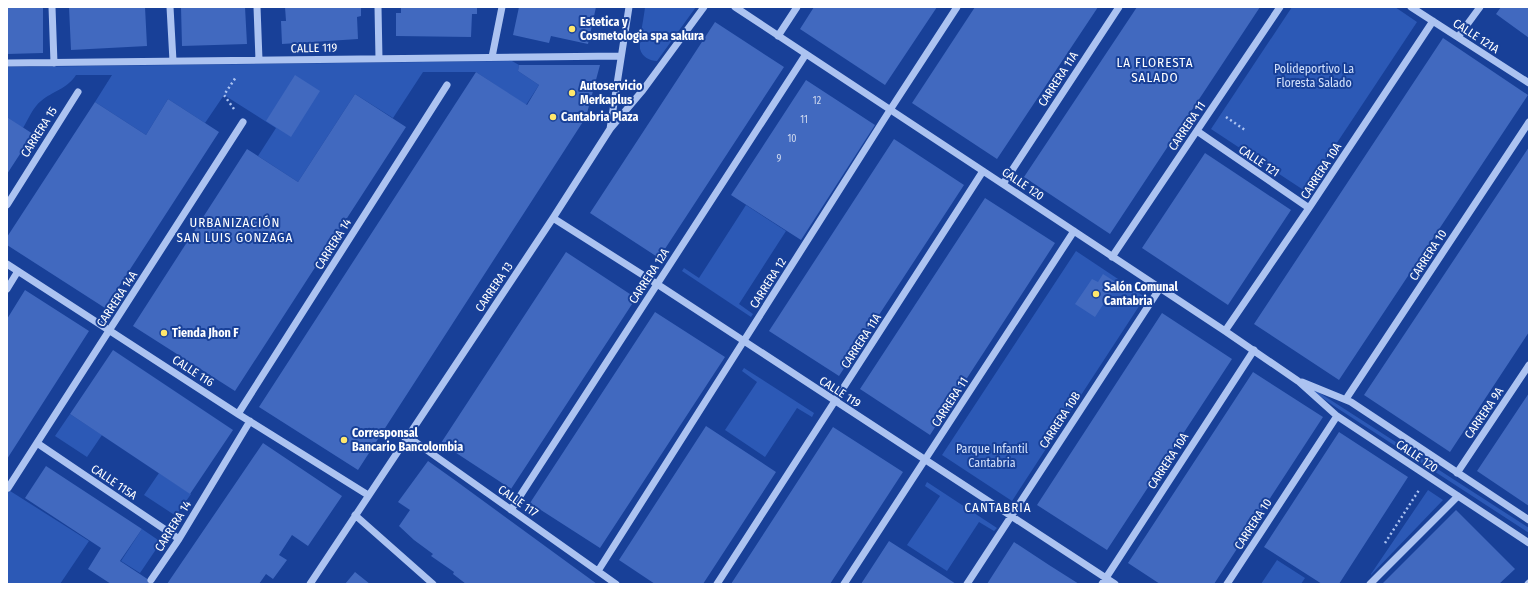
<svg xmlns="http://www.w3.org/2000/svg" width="1536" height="591" viewBox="0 0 1536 591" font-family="'Fira Sans Condensed',sans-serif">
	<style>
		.green { fill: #2c59b6 }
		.building { fill: #4169bf }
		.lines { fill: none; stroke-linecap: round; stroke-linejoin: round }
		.path { stroke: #acc3f1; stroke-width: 2.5; stroke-dasharray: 2 3; stroke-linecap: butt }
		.minor { stroke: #acc3f1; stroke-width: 7 }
		.poi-dot { fill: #ffe76c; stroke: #184098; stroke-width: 1.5 }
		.labels { text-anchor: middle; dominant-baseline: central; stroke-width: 4; stroke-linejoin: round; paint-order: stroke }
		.number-label { font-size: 10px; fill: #d0daef }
		.poi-label { font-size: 12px; font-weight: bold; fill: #fff; stroke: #184098; text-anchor: start }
		.street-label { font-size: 12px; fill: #fff; stroke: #184098 }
		.park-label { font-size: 12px; fill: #d3e1fc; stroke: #184098 }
		.neighbourhood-label { font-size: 13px; letter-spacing: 1px; fill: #fff; stroke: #184098 }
	</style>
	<rect width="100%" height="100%" fill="#184098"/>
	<!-- green -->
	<path class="green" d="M645,7H696L657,61C650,61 642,57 640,49C639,39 644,18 645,7Z
		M1292,7H1395L1417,22L1305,191L1211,129Z
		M512,61L519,65L518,71L539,85L526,105L476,72H423L393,118L355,94L298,182L258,156L276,128L224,95L205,123L168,99L146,135L95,102L112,75H76C67,89 53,91 41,101C33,107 28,120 23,128L7,117V67Z
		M746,205L786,231L739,304L753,314L751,317L682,271L684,268L699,278Z
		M1076,251L1145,297L1012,501L942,455Z
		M744,368L814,413L812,417L797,408L765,457L725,430L757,382L742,371Z
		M1312,388L1529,528V533L1334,406L1311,390Z
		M70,414L102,435L87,457L55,436Z
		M159,473L191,494L176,516L144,495Z
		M927,482L997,528L994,531L979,522L947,571L907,545L940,496L925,486Z
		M7,489L89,541L60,584H7Z
		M1428,490L1443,500L1371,575V574Z
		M142,529L161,542L140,573L121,561Z
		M1277,560L1305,578L1301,584H1261Z"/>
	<!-- building -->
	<path class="building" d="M7,7H43V53L7,54Z
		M69,7H145L147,46L71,50Z
		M181,7H245L247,44L182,46Z
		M285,7H361V16L357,17L358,39L282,44L281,21H286Z
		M401,7H477V14H472L471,37L396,36V13H401Z
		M519,7H596L588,44L551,36L549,43L513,35Z
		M814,7H937L885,85L800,29Z
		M975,7H1098L997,159L912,103Z
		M1137,7H1260L1110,234L1024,177Z
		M1501,7H1529V38L1496,14Z
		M715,22L784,67L659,258L590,213Z
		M1443,38L1528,95L1339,380L1254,324Z
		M519,65H600L586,117L358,470L259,407L476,72L527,105L539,85L518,71Z
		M295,75L320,91L291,137L266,121Z
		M806,80L875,125L801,240L731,195Z
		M355,94L406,127L235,391L133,326L247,149L298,182Z
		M168,99L219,132L105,308L7,245V237L95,102L146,135Z
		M7,117L33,134L7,174Z
		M894,139L964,185L839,376L769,331Z
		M1529,147V332L1450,452L1364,395Z
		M1205,153L1291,210L1228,305L1142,248Z
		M985,198L1055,243L930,435L860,389Z
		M566,252L636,298L511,489L441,443Z
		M1103,274L1117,283L1095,317L1075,304L1092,279L1098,282Z
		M25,290L89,331L7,459V319Z
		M655,312L725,357L600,548L530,503Z
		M1162,313L1232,359L1107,550L1037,505Z
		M113,350L233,430L190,494L70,414Z
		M1253,372L1323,417L1214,584H1160L1128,563Z
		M1529,393V506L1477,471Z
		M706,426L776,472L703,584H655L619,560Z
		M833,427L903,472L830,584H731Z
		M1339,432L1408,477L1339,584H1322L1264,547Z
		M263,443L342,496L308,546L292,535L279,555L287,560L273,579L266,574L259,584H167Z
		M428,461L456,481L597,584H466L453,574L454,572L431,556L433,554L414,540L399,526L410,510L398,502Z
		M46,466L142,529L120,561L155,584H111L88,569L101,548L25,498Z
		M1456,510L1515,569L1499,584H1382Z
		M889,541L944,576L956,584H861Z
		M1014,542L1049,565L1079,584H987Z
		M355,572L370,584H345Z"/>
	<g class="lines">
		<!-- path -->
		<path class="path" d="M234,109L224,95L236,77
			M1226,117L1245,130
			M1385,543L1419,490"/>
		<!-- minor -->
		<path class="minor" d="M52,7L54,63
			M170,7L173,61
			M257,7L259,60
			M378,7L379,59
			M735,7L1225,331L1298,381L1337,416L1529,543
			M1411,7L1529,83
			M778,36L797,7
			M1458,37L1480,7
			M492,57L502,7
			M7,63L621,56
			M610,129L629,7
			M1197,131L1309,208
			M1003,184L1119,7
			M7,205L78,92
			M553,218L657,284L1115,584
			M1112,257L1280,7
			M7,264L238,414L368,495
			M7,289L18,271
			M1225,331L1309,208L1433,21
			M1302,382L1351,402L1529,520
			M1346,399L1529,122
			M238,414L447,85
			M407,436L616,584
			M37,443L179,539
			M1457,473L1529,365
			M8,488L243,122
			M511,510L806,54
			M355,515L433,584
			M598,571L890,110L957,7
			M151,580L179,539L250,421
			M310,584L553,218L610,129L643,90L704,7
			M717,584L983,171
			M844,584L1074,231
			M967,584L1160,288
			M1102,584L1254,350
			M1227,584L1337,416
			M1370,584L1458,496
			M1528,584L1529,583"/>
	</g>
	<!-- markers -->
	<g class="poi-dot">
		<circle cx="572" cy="29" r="4"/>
		<circle cx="572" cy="93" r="4"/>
		<circle cx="553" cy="117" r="4"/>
		<circle cx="1096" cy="294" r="4"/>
		<circle cx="164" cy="333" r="4"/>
		<circle cx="344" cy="440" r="4"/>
	</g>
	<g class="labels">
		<!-- number labels -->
		<g class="number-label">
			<text x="817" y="101">12</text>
			<text x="804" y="120">11</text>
			<text x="792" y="139">10</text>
			<text x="779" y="159">9</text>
		</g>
		<!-- poi labels -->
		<g class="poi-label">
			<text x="580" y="22">Estetica y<tspan x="580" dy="14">Cosmetologia spa sakura</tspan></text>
			<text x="580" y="86">Autoservicio<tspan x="580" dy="14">Merkaplus</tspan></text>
			<text x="561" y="117">Cantabria Plaza</text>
			<text x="1104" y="287">Salón Comunal<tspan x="1104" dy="14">Cantabria</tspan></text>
			<text x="172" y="333">Tienda Jhon F</text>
			<text x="352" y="433">Corresponsal<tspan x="352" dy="14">Bancario Bancolombia</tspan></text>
		</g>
		<!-- street labels -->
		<g class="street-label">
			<text transform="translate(1476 36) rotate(33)">CALLE 121A</text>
			<text transform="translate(314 48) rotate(-1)">CALLE 119</text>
			<text transform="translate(1058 79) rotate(-57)">CARRERA 11A</text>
			<text transform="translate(1187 126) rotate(-56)">CARRERA 11</text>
			<text transform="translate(39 132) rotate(-58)">CARRERA 15</text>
			<text transform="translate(1259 161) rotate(34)">CALLE 121</text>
			<text transform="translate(1321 171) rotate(-57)">CARRERA 10A</text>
			<text transform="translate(1023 184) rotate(34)">CALLE 120</text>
			<text transform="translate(333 244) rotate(-58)">CARRERA 14</text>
			<text transform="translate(1428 255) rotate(-57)">CARRERA 10</text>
			<text transform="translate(649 276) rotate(-57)">CARRERA 12A</text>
			<text transform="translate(768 283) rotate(-58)">CARRERA 12</text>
			<text transform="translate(494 287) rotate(-56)">CARRERA 13</text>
			<text transform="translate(117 299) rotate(-57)">CARRERA 14A</text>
			<text transform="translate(861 341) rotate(-57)">CARRERA 11A</text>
			<text transform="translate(193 371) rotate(33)">CALLE 116</text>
			<text transform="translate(840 392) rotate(33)">CALLE 119</text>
			<text transform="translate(950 402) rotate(-57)">CARRERA 11</text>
			<text transform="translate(1484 413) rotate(-56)">CARRERA 9A</text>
			<text transform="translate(1060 420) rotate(-57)">CARRERA 10B</text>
			<text transform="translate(1417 456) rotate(34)">CALLE 120</text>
			<text transform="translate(1168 461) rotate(-57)">CARRERA 10A</text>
			<text transform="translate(114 482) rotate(34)">CALLE 115A</text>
			<text transform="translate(518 501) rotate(35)">CALLE 117</text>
			<text transform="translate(1253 524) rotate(-57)">CARRERA 10</text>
			<text transform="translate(173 526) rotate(-58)">CARRERA 14</text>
		</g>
		<!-- park labels -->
		<g class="park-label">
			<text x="1314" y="69">Polideportivo La<tspan x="1314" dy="14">Floresta Salado</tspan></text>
			<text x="992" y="449">Parque Infantil<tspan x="992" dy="14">Cantabria</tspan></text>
		</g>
		<!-- neighbourhood labels -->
		<g class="neighbourhood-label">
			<text x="1155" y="62">LA FLORESTA<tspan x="1155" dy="15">SALADO</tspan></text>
			<text x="235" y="222">URBANIZACIÓN<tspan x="235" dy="15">SAN LUIS GONZAGA</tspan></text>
			<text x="998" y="507">CANTABRIA</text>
		</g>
	</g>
	<!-- border -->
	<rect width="1536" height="591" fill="none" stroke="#ffffff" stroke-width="16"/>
</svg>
